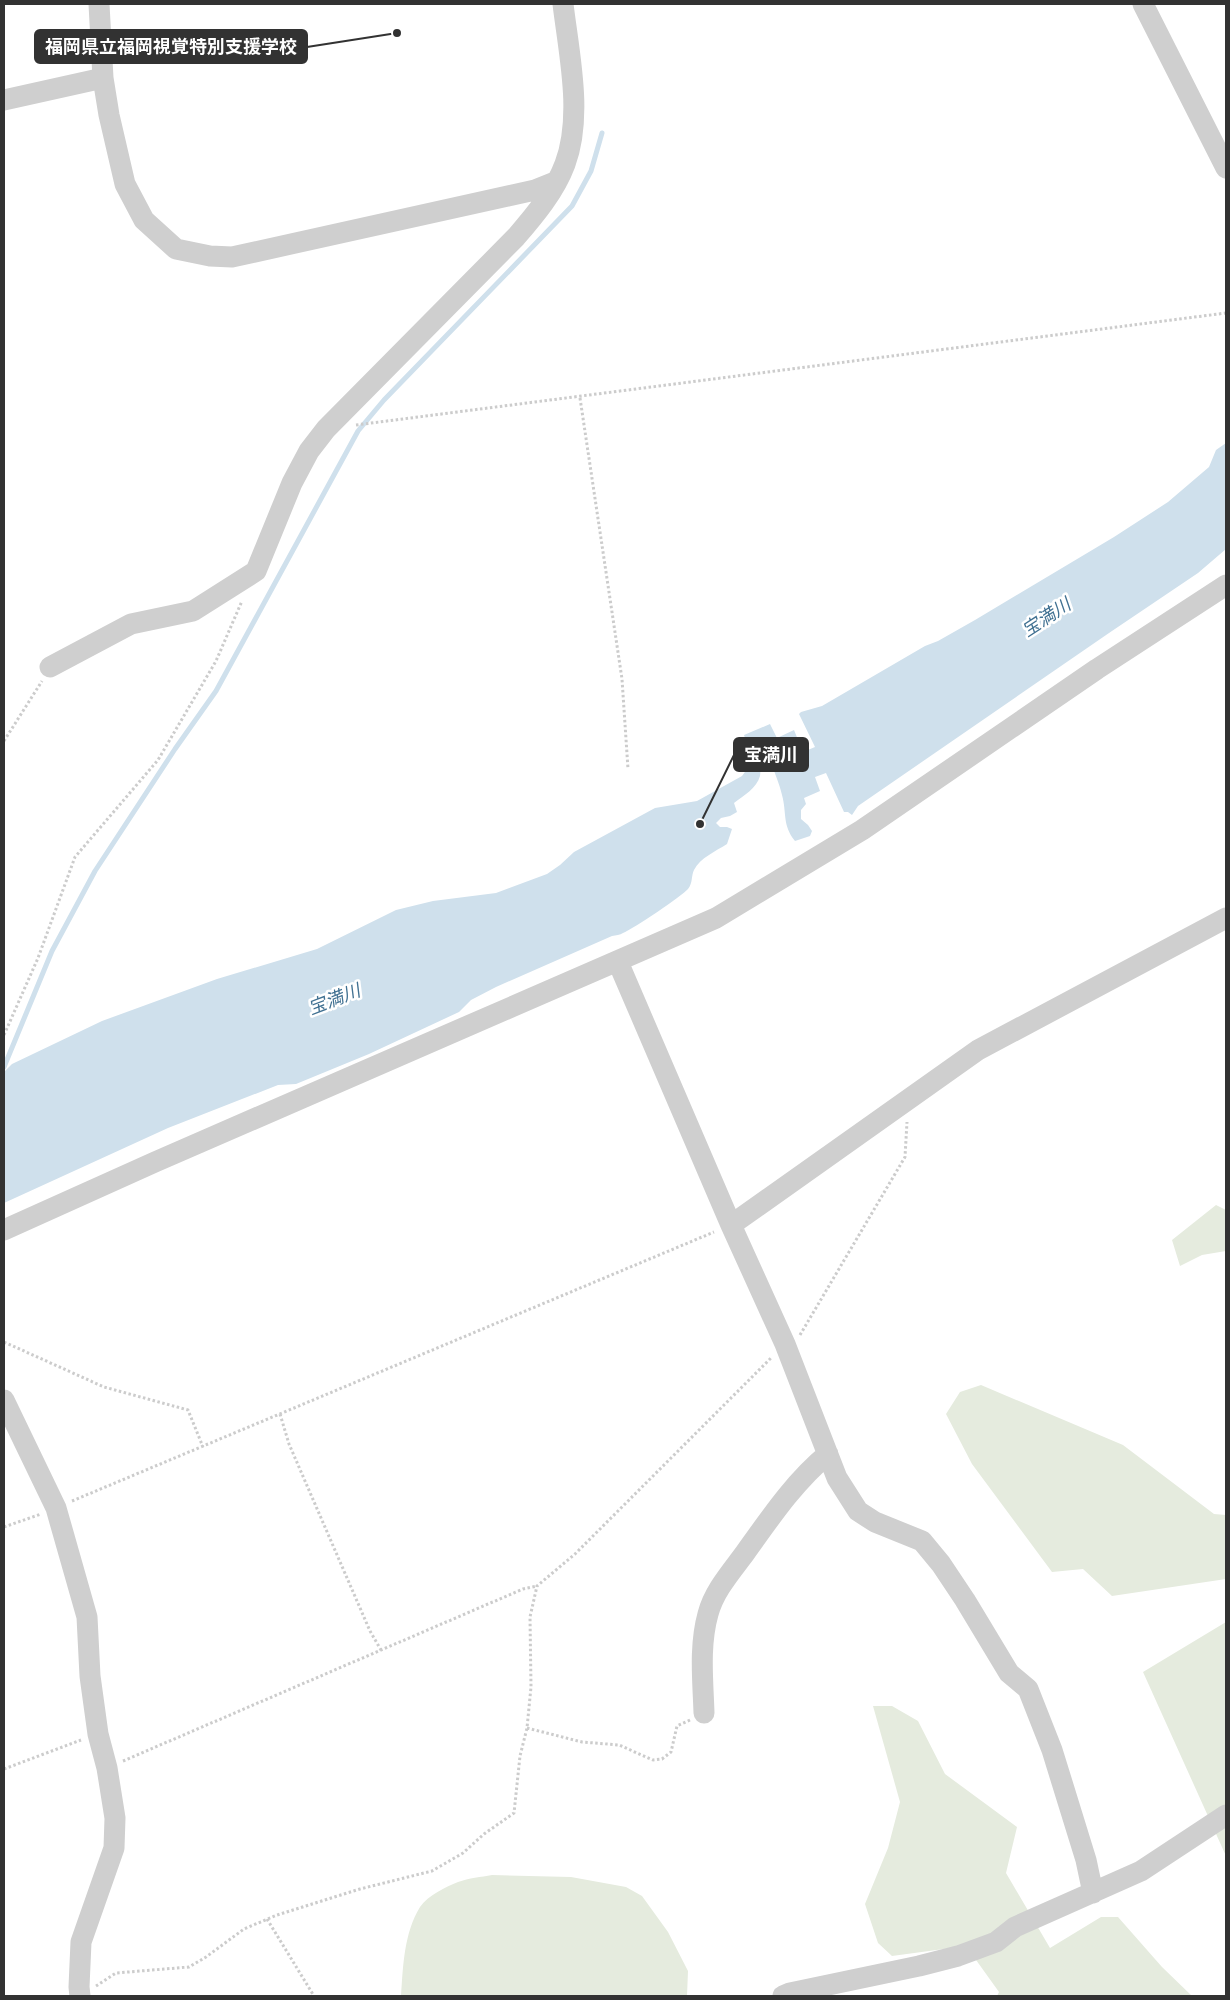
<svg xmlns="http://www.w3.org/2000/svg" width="1230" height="2000" viewBox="0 0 1230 2000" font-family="'DejaVu Sans','Noto Sans JP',sans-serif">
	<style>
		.green { fill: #e5ebde }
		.water { fill: #cfe0ec }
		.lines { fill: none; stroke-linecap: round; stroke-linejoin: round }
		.stream { stroke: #cfe0ec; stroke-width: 5 }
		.path { stroke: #ccc; stroke-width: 3; stroke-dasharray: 2.5 2.5; stroke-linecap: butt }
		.minor { stroke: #cfcfcf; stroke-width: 21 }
		.labels { text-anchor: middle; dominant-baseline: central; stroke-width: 5; stroke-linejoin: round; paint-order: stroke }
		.water-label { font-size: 18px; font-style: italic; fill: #417192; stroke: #fff }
		.leader { fill: none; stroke: #323232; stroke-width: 2 }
		.callout-dot { fill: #323232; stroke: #fff; stroke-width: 2 }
		.callout { fill: #323232; stroke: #323232; stroke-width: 2 }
		.callout-label { font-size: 18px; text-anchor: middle; font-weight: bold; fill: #fff }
	</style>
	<rect width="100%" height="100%" fill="#fff"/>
	<!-- green -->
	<path class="green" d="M1216,1205L1226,1210V1251L1202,1255L1180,1266L1172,1240Z
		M981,1385L1123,1445L1214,1514L1226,1515V1579L1112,1596L1083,1569L1052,1572L972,1464L946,1414L960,1392Z
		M1226,1622V1856L1143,1672Z
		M873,1706H892L918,1721L945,1774L1017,1827L1006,1873L1050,1948L1101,1917H1118L1162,1967L1192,1996H997L999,1992L966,1946L892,1956L878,1943L865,1904L888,1848L900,1802Z
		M492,1875L571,1877L626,1887L642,1896L668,1932L688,1971L687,1996H401C403,1966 404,1933 420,1907C428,1895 446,1887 458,1882C469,1878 481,1877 492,1875Z"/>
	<!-- water -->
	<path class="water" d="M1226,443V549L1198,573L1109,633L858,806L852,815L848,812H844L826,773L815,777L820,791L804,798L806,804L801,810V819L808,825L812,831L810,836L795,841C782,825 787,813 782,795C779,782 774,773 771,760L768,758L762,760C759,766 761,770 760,776C757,788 743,796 734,803L737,812L730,816L721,818L716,823L720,827H727L732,829L727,844C716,851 700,858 694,870C691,876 693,883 688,889C682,896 633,929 623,933C620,935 616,935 612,936L496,987L471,1000L459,1012L369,1054L296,1084L278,1085L168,1128L4,1203V1072L12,1064L102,1021L217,979L317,949L396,910L433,901L496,893L547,874L560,865L574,852L655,808L697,801L742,776L750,765L751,756L744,735L770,724L777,738L794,730L803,752L815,747L799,714L801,712L822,706L925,646L938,641L975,620L1114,537L1168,502L1209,467L1216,450Z"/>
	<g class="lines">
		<!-- stream -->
		<path class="stream" d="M4,1067L52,951L95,871L175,749L216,691L358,431L384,400L572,206L591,171L602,133"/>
		<!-- path -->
		<path class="path" d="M580,398L622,679L628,769
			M356,425L1226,313
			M4,741L42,681
			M4,1035L38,958L75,857L158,760L216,661L242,601
			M800,1335L905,1157L907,1122
			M4,1342L104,1387L188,1410L203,1447
			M280,1414L289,1444L370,1631L381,1650
			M72,1501L714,1232
			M4,1527L41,1514
			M527,1728L582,1742L619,1745L653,1760L662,1759L671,1752L677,1726L690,1720
			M123,1761L523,1589L537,1586
			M4,1769L81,1740
			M267,1919L314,1996
			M96,1986L116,1973L189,1967L206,1957L244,1929L277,1915L360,1889L432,1871L463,1853L484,1834L514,1813L520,1756L527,1728L531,1687L530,1617L537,1586L575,1554L772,1357"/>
		<!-- minor -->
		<path class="minor" d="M99,4L103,78L109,115L125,184L144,220L176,249L210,256L232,257L535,190L555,182
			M1143,4L1226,168
			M4,100L103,78
			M50,667L131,624L193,611L256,571L292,483L309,451L326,429L516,237C535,215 555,191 565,164C583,116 569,54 563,4
			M618,962L731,1225L785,1344L837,1478L858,1511L875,1522L922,1541L941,1564L965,1600L1009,1673L1028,1689L1052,1750L1086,1860L1093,1893
			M731,1225L978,1050L1226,918
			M4,1230L155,1162L716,918L862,830L1097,669L1226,585
			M4,1400L56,1508L87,1617L90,1676L98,1734L107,1768L115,1818L114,1848L81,1942L79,1987L80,1996
			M704,1713C703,1681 699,1646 708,1614C714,1591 731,1572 745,1553C770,1518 795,1481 828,1454
			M783,1996L790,1993L919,1966L958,1956L996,1942L1015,1927L1141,1871L1226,1815"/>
	</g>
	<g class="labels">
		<!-- water labels -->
		<g class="water-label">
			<text transform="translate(1046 617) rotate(-33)">宝満川</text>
			<text transform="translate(334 999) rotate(-21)">宝満川</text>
		</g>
	</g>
	<!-- callouts -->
	<path class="leader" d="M397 33L307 47M700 824L734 755"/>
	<g class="callout-dot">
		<circle cx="397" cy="33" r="5"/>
		<circle cx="700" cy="824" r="5"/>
	</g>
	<g class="callout">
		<rect x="35" y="30" width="272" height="33" rx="5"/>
		<rect x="734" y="738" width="74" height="33" rx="5"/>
	</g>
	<g class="callout-label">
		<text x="171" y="53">福岡県立福岡視覚特別支援学校</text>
		<text x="771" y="761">宝満川</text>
	</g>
	<!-- border -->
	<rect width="1230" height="2000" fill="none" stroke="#323232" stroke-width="10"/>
</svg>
